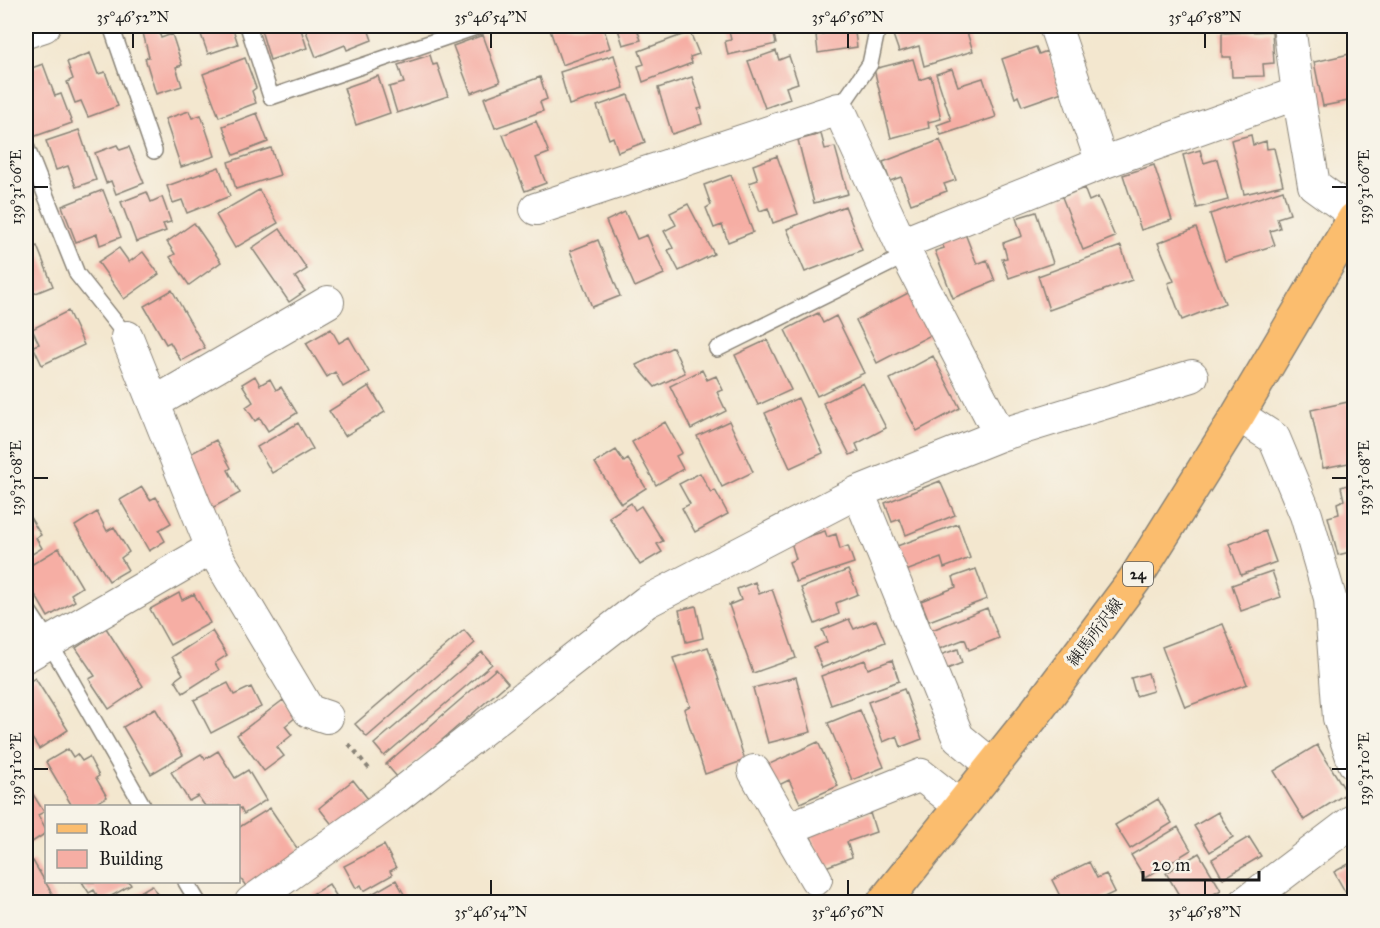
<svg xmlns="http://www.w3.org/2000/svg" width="1380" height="928" viewBox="0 0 1380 928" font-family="'IM FELL Great Primer','Noto Serif JP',serif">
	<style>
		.building { fill: #f6aea4 }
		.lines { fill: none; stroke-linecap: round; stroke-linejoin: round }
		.service-casing { stroke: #888276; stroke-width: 18 }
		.minor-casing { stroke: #888276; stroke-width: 34 }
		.primary-casing { stroke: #888276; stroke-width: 36 }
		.path { stroke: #888276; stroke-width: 4; stroke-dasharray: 4.5 4.5; stroke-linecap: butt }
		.service { stroke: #fff; stroke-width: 15 }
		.minor { stroke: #fff; stroke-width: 32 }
		.primary { stroke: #fbbd6e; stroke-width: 33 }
		.ticks { fill: none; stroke: #1c1c1c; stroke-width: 2 }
		.labels { text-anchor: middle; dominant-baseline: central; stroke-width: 6; stroke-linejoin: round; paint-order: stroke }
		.shield { fill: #f7f3e8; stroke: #5e5c59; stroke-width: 1.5 }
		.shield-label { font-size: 15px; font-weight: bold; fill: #1c1c1c }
		.street-label { font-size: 16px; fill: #1c1c1c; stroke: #f7f3e8 }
		.neatline { fill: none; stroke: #1c1c1c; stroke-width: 2 }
		.ticks-label { font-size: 15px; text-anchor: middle; fill: #1c1c1c }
	</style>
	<rect width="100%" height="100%" fill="#f7f3e8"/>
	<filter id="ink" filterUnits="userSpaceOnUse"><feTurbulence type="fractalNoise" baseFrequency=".0167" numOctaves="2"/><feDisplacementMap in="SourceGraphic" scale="12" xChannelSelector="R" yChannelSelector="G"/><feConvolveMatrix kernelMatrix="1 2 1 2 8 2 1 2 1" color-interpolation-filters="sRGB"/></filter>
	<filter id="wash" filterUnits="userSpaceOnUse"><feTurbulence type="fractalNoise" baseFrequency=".008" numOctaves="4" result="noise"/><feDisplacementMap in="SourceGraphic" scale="24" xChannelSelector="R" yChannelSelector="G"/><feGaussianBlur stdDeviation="1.35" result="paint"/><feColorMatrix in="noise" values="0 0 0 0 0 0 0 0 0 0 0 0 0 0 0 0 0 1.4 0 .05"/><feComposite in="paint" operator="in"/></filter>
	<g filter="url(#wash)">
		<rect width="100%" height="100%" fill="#f3e7cf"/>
		<g id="blocks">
			<!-- building -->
			<path class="building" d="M154,26H157L161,38L172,34L182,65L176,67L182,86L156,94L145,58L149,57L142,29Z
				M194,26H232L238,44L208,54L199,29L196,30Z
				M274,26H300L307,48L270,60L261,30Z
				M304,26H367L372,40L347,50L345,45L316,57Z
				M552,26H603L610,48L562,65L549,27Z
				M617,26H636L641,40L623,45Z
				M728,26H779L780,33L774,35L776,44L728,55L725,41L731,40Z
				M826,26H854L857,47L818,53L816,35L827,33Z
				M912,26H928L929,29L940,26H965L973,51L924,66L919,46L899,52L892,32Z
				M1272,31L1274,63L1263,64L1264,76L1232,77L1231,57H1222V33Z
				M690,32L699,54L690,57L692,63L643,82L638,66L644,64L639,51Z
				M483,35L500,82L471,93L453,46Z
				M1036,47L1039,54L1047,51L1062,92L1022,106L1018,96L1015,98L1002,59Z
				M776,51L779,60L789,56L798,83L786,87L790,99L765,108L748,61Z
				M90,53L98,74L105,72L118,106L88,117L81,101L75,103L67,82L73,79L67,62Z
				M1354,53V93L1348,101L1323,106L1314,62Z
				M430,55L433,65L437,64L448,96L397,113L389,87L404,83L398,65Z
				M614,55L624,88L569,105L560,72Z
				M245,58L256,88L252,91L256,103L219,117L203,74Z
				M913,59L919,80L931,76L941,119L928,122L929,128L891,138L874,69Z
				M43,64L55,96L61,94L72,123L33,137L26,116V105L28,104L26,96V70Z
				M952,69L958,86L983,78L996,117L941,135L937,125L951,120L936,74Z
				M378,76L390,113L356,125L344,88Z
				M540,77L547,99L540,102L543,111L495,128L484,98Z
				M692,77L702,108L698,109L702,124L672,134L658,88Z
				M628,95L645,142L618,152L613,137L609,139L597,106Z
				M189,111L192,118L201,115L215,156L181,167L165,119Z
				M257,113L268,142L234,155L223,126Z
				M536,121L549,153L536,158L546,183L525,191L503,135Z
				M79,130L96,180L76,187L68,166L56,170L46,141Z
				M821,134L825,149L835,147L848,194L814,203L798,140Z
				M1251,135L1253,145L1266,141L1267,149L1274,148L1283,185L1244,194L1231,140Z
				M940,140L956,180L944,184L947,191L911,204L901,177L890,181L883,162Z
				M117,145L120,150L129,147L144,183L116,194L111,181L106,183L95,153Z
				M271,148L280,175L236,189L228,162Z
				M1200,150L1204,163L1217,159L1228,200L1197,208L1183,155Z
				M777,156L798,214L773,223L768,208L760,211L749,183L758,180L753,165Z
				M1154,165L1172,220L1141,230L1123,175Z
				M219,167L230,196L187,213L182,200L173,203L167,186Z
				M731,175L753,232L728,242L722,225L714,228L706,208L711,205L704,185Z
				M1084,188L1089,201L1098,197L1115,237L1083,250L1062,197Z
				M103,190L121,237L100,245L97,234L76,242L62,206Z
				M259,190L278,223L235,248L216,215Z
				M1283,190L1290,214L1277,218L1280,228L1270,231L1275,245L1225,261L1210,214Z
				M147,192L151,202L162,197L171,222L163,224L166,231L136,242L121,202Z
				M688,204L714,254L679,271L668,250L673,248L664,231L676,225L670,213Z
				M845,206L862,250L805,272L787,229Z
				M625,212L637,239L647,235L664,274L635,287L606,221Z
				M1036,212L1053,263L1009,278L1002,259L1007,258L1003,243L1022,236L1016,218Z
				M194,223L221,262L189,285L170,257L175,254L167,242Z
				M1196,228L1225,303L1182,320L1168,283L1174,281L1158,243Z
				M280,229L307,269L295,277L305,291L289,302L252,248Z
				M964,231L977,264L987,260L995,281L953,298L935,251L944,248L940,240Z
				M598,240L620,296L592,307L570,251Z
				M37,246L53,286L26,297V250Z
				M1121,246L1132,280L1049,310L1038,276Z
				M119,248L129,262L143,252L159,274L124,299L98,262Z
				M172,290L205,348L181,361L170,342L166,344L144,306Z
				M910,292L931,335L877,363L856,320Z
				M68,311L84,345L42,365L33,346L39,344L32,329Z
				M818,313L823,323L836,316L864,373L817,396L785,330Z
				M331,329L339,343L349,337L369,372L343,387L335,372L327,377L306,343Z
				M767,340L791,390L758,405L735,355Z
				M673,347L685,373L655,387L636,365Z
				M933,356L960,408L917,431L890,379Z
				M702,370L707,380L716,376L723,390L717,392L726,411L691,429L670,386Z
				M255,376L260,385L270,379L276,390L281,387L297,413L268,431L260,418L255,421L246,407L253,402L242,384Z
				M863,383L886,428L856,444L859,451L850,455L823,403Z
				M369,386L385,412L345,436L329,411Z
				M798,398L823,453L790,468L765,413Z
				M1348,402L1354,435V462L1323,468L1311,410Z
				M729,421L753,472L722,487L697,436Z
				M665,422L682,453L676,456L683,469L656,485L632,442Z
				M298,423L313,449L272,473L257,447Z
				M216,440L231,468L228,470L240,493L212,508L194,475L199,472L190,454Z
				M616,450L624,462L628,459L646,488L621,504L595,463Z
				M700,473L711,493L715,490L728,514L695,532L682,508L690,504L679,484Z
				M940,481L955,515L906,535L900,519L892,522L885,503Z
				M1354,483V551L1338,555L1328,517L1339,514L1337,503L1344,500L1341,487Z
				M142,487L150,500L156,497L171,523L159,530L165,541L149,551L120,500Z
				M631,503L635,510L641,506L663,541L657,544L662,552L640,565L609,517Z
				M26,511L41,535L36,538L42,548L26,558Z
				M97,512L107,531L114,527L129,552L121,558L128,570L109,581L75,526Z
				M958,524L970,558L944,568L941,558L906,571L897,546Z
				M825,531L827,537L836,534L840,549L848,546L854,563L796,582L789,562L796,559L791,542Z
				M1265,531L1276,562L1241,575L1229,544Z
				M59,548L82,587L71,594L75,601L48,617L26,579V568Z
				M976,569L987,599L929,621L921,601L956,587L953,577Z
				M848,570L858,594L836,603L839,614L815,624L801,588Z
				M1272,571L1281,597L1241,611L1232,585Z
				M755,582L759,594L772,589L796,658L753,673L729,605L741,600L737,589Z
				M179,593L182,600L194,594L210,623L170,645L150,609Z
				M696,606L703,638L686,642L679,610Z
				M987,608L999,638L969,650L965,639L939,649L932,630Z
				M849,619L854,629L876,620L885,642L822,668L814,648L827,642L822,630Z
				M1223,624L1247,684L1185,707L1162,647Z
				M106,628L143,686L109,709L89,679L95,676L76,648Z
				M464,630L475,643L367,737L355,724Z
				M212,631L227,655L215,663L219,670L183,693L175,680L183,674L172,657Z
				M708,647L745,760L705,774L684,709L690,706L673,658Z
				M958,649L962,663L937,673L931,658Z
				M482,652L492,664L384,756L374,744Z
				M865,660L868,669L892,660L899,681L831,705L821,676Z
				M496,669L508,683L398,778L386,764Z
				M1148,673L1153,691L1136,696L1131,678Z
				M796,677L811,732L768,743L753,688Z
				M35,678L68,730L39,749L26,729V684Z
				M228,683L234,695L251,687L261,707L211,733L194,700Z
				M904,689L922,739L901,747L897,736L883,742L868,702Z
				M283,700L296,717L285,726L292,735L277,747L284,756L264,771L237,735Z
				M155,708L183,755L151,774L123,727Z
				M860,710L884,767L852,780L828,723Z
				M818,742L838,786L800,803L789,780L775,787L765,766Z
				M1317,745L1347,793L1304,820L1274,771Z
				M68,749L73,757L77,754L82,761L89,757L99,776L96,778L107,797L91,806H72L46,762Z
				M218,751L235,778L248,770L266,800L244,814L241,808L238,809V806H205L198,796L189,801L171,772L201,754L205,759Z
				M353,780L372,804L338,832L319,808Z
				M26,783L44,812L38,815L46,829V833L26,846Z
				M1158,799L1172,823L1130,849L1115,825Z
				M270,808L301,854L248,889L238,875V828Z
				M1218,812L1233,837L1210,852L1194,826Z
				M870,813L876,832L847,842L852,857L823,868L810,834Z
				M1178,827L1191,850L1145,878L1131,855Z
				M1249,837L1261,856L1223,879L1212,859Z
				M384,845L396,868L390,871L392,875L364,891L361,885L356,888L344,866Z
				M1199,853L1221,890L1200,902H1183L1166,873Z
				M33,861L57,902H26V866Z
				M1354,861V902H1351L1334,872Z
				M1089,862L1097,878L1106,874L1115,892L1094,902L1092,896L1078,902H1063L1052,880Z
				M396,880L408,901L405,902H358Z
				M82,882H129L131,885L101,902L94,890L89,893Z
				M329,884L340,902H299Z
				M152,885L162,902H123Z"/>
		</g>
	</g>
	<g filter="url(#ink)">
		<use href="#blocks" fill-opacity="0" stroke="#888276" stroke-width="1.5"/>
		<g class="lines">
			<!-- service casing -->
			<g class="service-casing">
				<path id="service" d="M111,26L154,151
					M248,26L271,97L479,26
					M839,109L870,64L878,26
					M26,146L77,274L127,337
					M717,349L907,255
					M26,607L49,642L143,806
					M186,882L198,902"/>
			</g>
			<!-- minor casing -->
			<g class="minor-casing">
				<path id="minor" d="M1055,26L1102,163
					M1289,26L1298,93L1314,185L1354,214
					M26,32L44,26
					M536,209L839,109L901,244
					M127,337L212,548L309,711L327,717
					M154,403L328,302
					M1238,415L1274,438L1306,515L1330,598L1339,718L1354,763
					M1000,435L1192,376
					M858,492L958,737L993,766
					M26,656L212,548
					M754,771L787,829
					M816,879L787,829L921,775L960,806
					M251,902L394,799L646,602L858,492L1000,435L901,244L1102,163L1298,93
					M1246,902L1354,820"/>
			</g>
			<!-- primary casing -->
			<g class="primary-casing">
				<path id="primary" d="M884,902L1032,717L1135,579L1238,415L1354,219"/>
			</g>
			<!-- path -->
			<path class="path" d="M349,744L371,771"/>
			<!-- service -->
			<use href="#service" class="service"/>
			<!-- minor -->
			<use href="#minor" class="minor"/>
			<!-- primary -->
			<use href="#primary" class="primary"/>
		</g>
	</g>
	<!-- ticks -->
	<path class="ticks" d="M133,33V48M491,33V48M848,33V48M1205,33V48M33,187H48M1332,187H1347M33,478H48M1332,478H1347M33,769H48M1332,769H1347M491,880V895M848,880V895M1205,880V895"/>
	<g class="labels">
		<!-- shield labels -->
		<rect class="shield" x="1123" y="562" width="30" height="24" rx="4.5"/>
		<g class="shield-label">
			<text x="1138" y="574">24</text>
		</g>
		<!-- street labels -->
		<g class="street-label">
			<text transform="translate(1095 632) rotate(-53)">練馬所沢線</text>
		</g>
	</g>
	<!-- margin -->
	<rect width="1380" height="928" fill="none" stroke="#f7f3e8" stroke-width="66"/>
	<!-- legend -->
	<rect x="45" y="805" width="195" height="78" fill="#f7f3e8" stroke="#9f9d96" stroke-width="1.5"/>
	<rect x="57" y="824" width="30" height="9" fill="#fbbd6e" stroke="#9f9d96" stroke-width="1.5"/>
	<text x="99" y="835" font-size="18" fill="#1c1c1c">Road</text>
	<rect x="57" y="850" width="30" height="18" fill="#f6aea4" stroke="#9f9d96" stroke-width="1.5"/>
	<text x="99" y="865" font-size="18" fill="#1c1c1c">Building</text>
	<!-- scale -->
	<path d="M1143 871v9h116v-9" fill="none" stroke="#1c1c1c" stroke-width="3"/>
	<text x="1152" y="871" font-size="18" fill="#1c1c1c" stroke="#f7f3e8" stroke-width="4.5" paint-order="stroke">20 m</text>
	<rect x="33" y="33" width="1314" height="862" class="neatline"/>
	<g class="ticks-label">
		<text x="133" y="22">35°46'52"N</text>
		<text x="491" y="22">35°46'54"N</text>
		<text x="848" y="22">35°46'56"N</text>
		<text x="1205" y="22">35°46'58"N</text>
		<text transform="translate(1364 187) rotate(-90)" y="5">139°31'06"E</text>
		<text transform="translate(16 187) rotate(-90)" y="5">139°31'06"E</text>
		<text transform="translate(16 478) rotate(-90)" y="5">139°31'08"E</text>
		<text transform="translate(1364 478) rotate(-90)" y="5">139°31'08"E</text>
		<text transform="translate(16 769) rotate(-90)" y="5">139°31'10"E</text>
		<text transform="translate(1364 769) rotate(-90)" y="5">139°31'10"E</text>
		<text x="491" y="917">35°46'54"N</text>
		<text x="848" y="917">35°46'56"N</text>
		<text x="1205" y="917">35°46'58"N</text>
	</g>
</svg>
